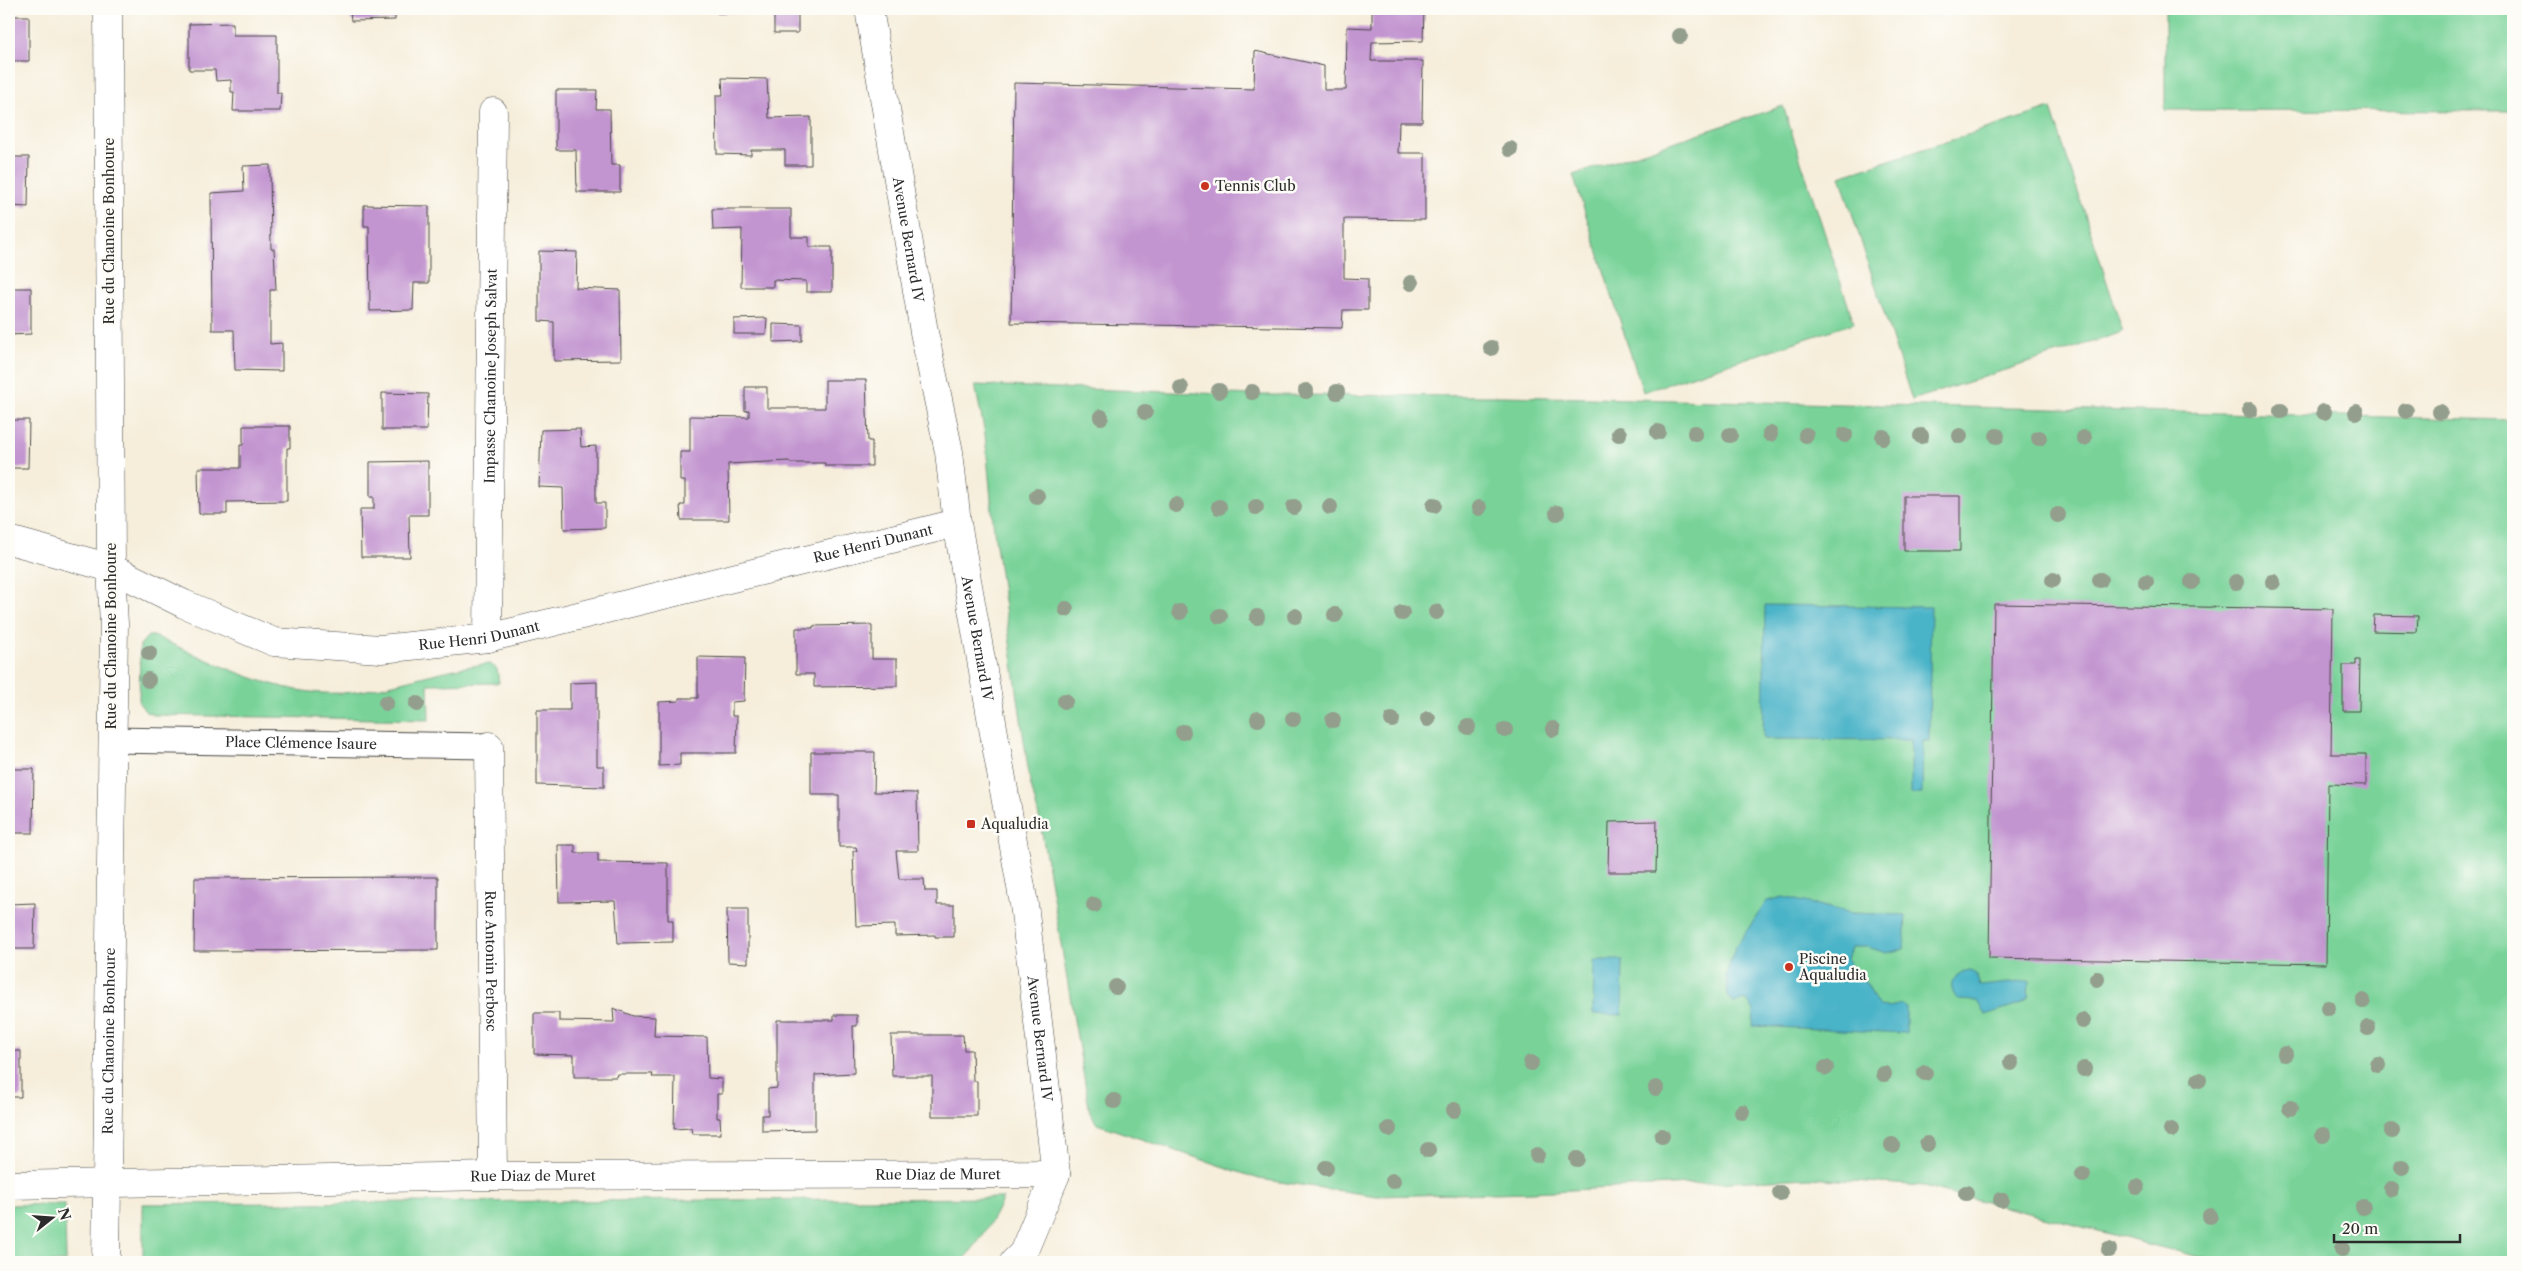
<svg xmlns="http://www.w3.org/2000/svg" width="2522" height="1271" viewBox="0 0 2522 1271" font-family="'Libre Caslon Text',serif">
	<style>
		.green { fill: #79d399; stroke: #527f62 }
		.water { fill: #4ab3c8; stroke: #3a6f7a }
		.building { fill: #c294d0 }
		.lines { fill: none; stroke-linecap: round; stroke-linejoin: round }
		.service-casing { stroke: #494845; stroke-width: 27 }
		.minor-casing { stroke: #494845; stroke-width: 29 }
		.service { stroke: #fff; stroke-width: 25 }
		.minor { stroke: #fff; stroke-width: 28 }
		.tree { fill: #939e8c }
		.poi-dot { fill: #c8321e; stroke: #fdfcf7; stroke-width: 2 }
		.labels { text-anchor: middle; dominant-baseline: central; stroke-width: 5; stroke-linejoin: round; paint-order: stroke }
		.poi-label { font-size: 14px; fill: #2b2b2b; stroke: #fdfcf7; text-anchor: start }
		.street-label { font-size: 14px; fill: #2b2b2b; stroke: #fdfcf7 }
	</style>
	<rect width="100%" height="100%" fill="#fdfcf7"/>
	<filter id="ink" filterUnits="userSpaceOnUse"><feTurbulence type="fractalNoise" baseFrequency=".02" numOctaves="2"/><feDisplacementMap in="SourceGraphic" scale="10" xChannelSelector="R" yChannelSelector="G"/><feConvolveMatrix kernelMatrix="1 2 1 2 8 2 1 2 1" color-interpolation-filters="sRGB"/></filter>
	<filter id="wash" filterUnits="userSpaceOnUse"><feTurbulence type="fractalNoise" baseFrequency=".0096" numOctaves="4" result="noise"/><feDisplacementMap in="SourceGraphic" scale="20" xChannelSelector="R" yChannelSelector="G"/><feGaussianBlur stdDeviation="1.12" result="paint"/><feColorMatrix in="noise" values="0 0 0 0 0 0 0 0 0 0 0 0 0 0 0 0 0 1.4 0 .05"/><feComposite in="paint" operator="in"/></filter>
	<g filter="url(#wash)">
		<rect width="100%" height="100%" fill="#f6eedb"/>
		<!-- green -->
		<path class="green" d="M2165,9H2513V111L2165,110Z
			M1783,106L1854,323L1643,392L1573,175Z
			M2051,108L2123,332L1912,400L1840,176Z
			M975,385L1255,395L1505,396L2513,420V1262H2218L1923,1186L1810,1178L1532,1192L1377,1196L1259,1179L1097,1124L1090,1113L1040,821L1030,782L994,531L985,434Z
			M148,636H154C221,665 291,705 367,690C408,682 448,667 490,664L497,669L499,683L428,684L429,720L154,715L146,712L139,703L140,645Z
			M1003,1198C992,1223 980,1242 961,1262H143V1204Z
			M65,1204L66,1262H9V1205Z"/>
		<!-- water -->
		<path class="water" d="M1765,605L1931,607L1929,741H1923L1922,794H1911V740L1763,739Z
			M1783,897L1852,913L1906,915L1904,949L1886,953L1868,947H1851L1847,959C1853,971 1857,972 1865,981C1871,989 1872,998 1879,1006L1889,1007L1902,1004L1906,1007V1033L1753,1026L1754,1010L1746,1000L1734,1003L1728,996L1726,974L1735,948L1767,901Z
			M1594,960H1623L1622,1015L1593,1014Z
			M1970,971L1976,974L1980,986L2029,981L2028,998L2019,1004L1985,1015L1977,1001L1958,1000C1946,986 1952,974 1970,971Z"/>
		<g id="blocks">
			<!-- building -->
			<path class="building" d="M350,9H395V20L351,21Z
				M717,9H798V33H774V13H717Z
				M1372,9H1424L1423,41L1372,42L1371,61H1423L1422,122H1399L1398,153H1425V220L1344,219V278L1368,279V310H1343L1342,328L1011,323L1014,83L1254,89L1255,51L1324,66V90H1346L1347,27L1372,28Z
				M9,16H29V61H9Z
				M233,23V35H277V93H281L280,111H233L234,92H231V80L216,81L215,70H189V24Z
				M722,78L767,79L769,118L811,117V165H785V150H751V155L717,154L716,95H723Z
				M556,90H597L596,109H610L611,165H620V192H577L576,150H556Z
				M9,157H29L28,207L9,206Z
				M270,165L271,249H274L276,290H270V344L282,343V371L235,370L234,330H212L211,193L244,191L243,166Z
				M364,205L429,206V283H414L413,310L370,311L369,226H364Z
				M712,209H791V237H809V247H832V292H806V281L773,280V287H741L742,229L713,230Z
				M539,251L577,252L576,288L620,290L621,360L554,361V322L539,321Z
				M9,288H31V334L9,335Z
				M767,318L766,334H734V319Z
				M773,324L802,325V341L773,342Z
				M825,380H866L868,441H872V466H825V463H790L789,461L728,464L729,520H681L680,505H685V481H680V452H690V416L749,417V410L745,411V387H767V408H825Z
				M382,393L428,394L427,430H382Z
				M9,420H29L28,468H9Z
				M243,426H290V448H287V501L227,502V514H199L198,468H240V445H243Z
				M580,429L581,447L596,446V503H605V528L564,529L563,488L539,487L541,430Z
				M428,461V515H409L410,557H361L360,509H374V497H370V462Z
				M1904,496H1960V551H1904Z
				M1994,604L2333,609L2331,754H2366V785L2328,784L2326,964L1989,958Z
				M2374,615L2418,616L2417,632L2373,631Z
				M872,625V659H897V686L814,687V674H796V628H813V626Z
				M698,657L745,658L744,701L732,702V716H737L736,753H680V765L659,766V702L679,701V698H698Z
				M2356,660H2360L2359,711H2343V665H2356Z
				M597,682V766H604V787L537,785V710H570V683Z
				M811,752H875L874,792L917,793L918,851H896L899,879H924L925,891H937V905H954V937H935V935L895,936V925L856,926L853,851H857L856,847H839V795H811Z
				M9,769H34L33,833H9Z
				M1657,821L1656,872H1608L1609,822Z
				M558,845H575V853H598V862L668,863V920H673V942L618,943L615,901L559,902Z
				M438,877V950L194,951L195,878Z
				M35,903L34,949H9V904Z
				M727,909H748V963L728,962Z
				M613,1008L633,1016L655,1017L654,1036L707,1037L708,1078L722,1079V1094H717V1118H720L721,1134H692L691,1128L674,1129L675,1077H652L653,1074H617L616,1077H574V1055L534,1054V1013H559V1021L614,1022Z
				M834,1015H857V1026H853L854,1073L815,1075V1130L762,1131V1115H768V1089L777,1088V1020H834Z
				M891,1035H963L964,1050H972L973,1081H977V1116H932V1076H892Z
				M9,1051H21V1097H9Z"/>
		</g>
	</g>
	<g filter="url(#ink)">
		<use href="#blocks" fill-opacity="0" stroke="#494845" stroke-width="1"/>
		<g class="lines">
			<!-- service casing -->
			<g class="service-casing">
				<g id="service">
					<path id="s1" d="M112,740L489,746"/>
				</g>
			</g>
			<!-- minor casing -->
			<g class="minor-casing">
				<g id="minor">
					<path id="s2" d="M869,9L924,332L949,452L957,523L1024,904L1056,1174L1023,1253L1014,1262"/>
					<path id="s3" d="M9,540L111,568L184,604L274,642L381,649L488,638L957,523"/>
					<path id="s4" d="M488,638L493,112"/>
					<path id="s5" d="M489,746L493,1176"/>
					<path id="s6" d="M9,1185L493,1176L1056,1174"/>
					<path id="s7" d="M106,1262L114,624L111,568L108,9"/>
				</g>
			</g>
			<!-- service -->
			<use href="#service" class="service"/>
			<!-- minor -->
			<use href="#minor" class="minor"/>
		</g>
		<!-- trees -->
		<g class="tree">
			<circle cx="1680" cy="36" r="8"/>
			<circle cx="1510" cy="149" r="8"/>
			<circle cx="1411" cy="283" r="8"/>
			<circle cx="1491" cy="348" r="8"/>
			<circle cx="1181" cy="388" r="8"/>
			<circle cx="1219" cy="391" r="8"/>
			<circle cx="1306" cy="391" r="8"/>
			<circle cx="1252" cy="392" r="8"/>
			<circle cx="1337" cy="392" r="8"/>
			<circle cx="2250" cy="410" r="8"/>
			<circle cx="2281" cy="411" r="8"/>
			<circle cx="2406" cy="411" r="8"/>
			<circle cx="1145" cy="412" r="8"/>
			<circle cx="2324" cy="412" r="8"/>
			<circle cx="2356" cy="412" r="8"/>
			<circle cx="2440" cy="412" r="8"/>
			<circle cx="1101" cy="417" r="8"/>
			<circle cx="1658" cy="432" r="8"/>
			<circle cx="1695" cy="433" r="8"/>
			<circle cx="1619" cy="434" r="8"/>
			<circle cx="1770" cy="434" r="8"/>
			<circle cx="1730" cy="435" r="8"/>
			<circle cx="1806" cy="435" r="8"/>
			<circle cx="1845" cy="435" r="8"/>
			<circle cx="1921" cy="436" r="8"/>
			<circle cx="1960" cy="436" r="8"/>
			<circle cx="1997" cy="436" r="8"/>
			<circle cx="1883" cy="437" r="8"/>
			<circle cx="2039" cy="438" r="8"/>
			<circle cx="2084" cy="438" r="8"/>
			<circle cx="1037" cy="496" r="8"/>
			<circle cx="1176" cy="505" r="8"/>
			<circle cx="1434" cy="505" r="8"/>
			<circle cx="1219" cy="507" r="8"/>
			<circle cx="1256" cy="507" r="8"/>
			<circle cx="1294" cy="507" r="8"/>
			<circle cx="1330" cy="507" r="8"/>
			<circle cx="1479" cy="508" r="8"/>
			<circle cx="1557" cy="513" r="8"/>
			<circle cx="2058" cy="515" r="8"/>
			<circle cx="2053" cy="580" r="8"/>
			<circle cx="2100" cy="580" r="8"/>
			<circle cx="2146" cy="582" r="8"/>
			<circle cx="2192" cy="582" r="8"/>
			<circle cx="2236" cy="582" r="8"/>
			<circle cx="2273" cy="582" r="8"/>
			<circle cx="1066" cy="609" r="8"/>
			<circle cx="1180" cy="612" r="8"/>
			<circle cx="1436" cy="612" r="8"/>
			<circle cx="1402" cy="613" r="8"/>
			<circle cx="1335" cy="615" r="8"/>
			<circle cx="1220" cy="616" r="8"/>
			<circle cx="1295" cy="616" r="8"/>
			<circle cx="1257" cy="617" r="8"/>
			<circle cx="149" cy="653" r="8"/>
			<circle cx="148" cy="680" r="8"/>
			<circle cx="1065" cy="701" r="8"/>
			<circle cx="386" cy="703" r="8"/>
			<circle cx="417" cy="704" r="8"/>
			<circle cx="1258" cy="719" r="8"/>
			<circle cx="1293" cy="719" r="8"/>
			<circle cx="1428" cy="719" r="8"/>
			<circle cx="1333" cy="720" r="8"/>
			<circle cx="1392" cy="720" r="8"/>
			<circle cx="1468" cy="727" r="8"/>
			<circle cx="1553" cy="729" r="8"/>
			<circle cx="1505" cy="730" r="8"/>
			<circle cx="1183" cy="732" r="8"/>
			<circle cx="1094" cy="905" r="8"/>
			<circle cx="2097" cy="979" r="8"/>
			<circle cx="1116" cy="987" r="8"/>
			<circle cx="2363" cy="1001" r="8"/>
			<circle cx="2328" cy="1008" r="8"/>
			<circle cx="2083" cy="1021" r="8"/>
			<circle cx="2368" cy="1028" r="8"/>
			<circle cx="2285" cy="1054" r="8"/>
			<circle cx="1531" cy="1063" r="8"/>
			<circle cx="2011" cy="1063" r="8"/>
			<circle cx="2378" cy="1065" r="8"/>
			<circle cx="1826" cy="1068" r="8"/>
			<circle cx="2084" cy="1069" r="8"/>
			<circle cx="1925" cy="1073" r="8"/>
			<circle cx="1884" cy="1074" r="8"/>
			<circle cx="2199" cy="1080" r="8"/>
			<circle cx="1656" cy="1088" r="8"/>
			<circle cx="1114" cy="1101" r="8"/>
			<circle cx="2290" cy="1108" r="8"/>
			<circle cx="1454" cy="1110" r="8"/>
			<circle cx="1742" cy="1112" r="8"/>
			<circle cx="1389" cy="1129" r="8"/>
			<circle cx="2171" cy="1130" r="8"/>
			<circle cx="2392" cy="1131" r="8"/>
			<circle cx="2323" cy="1135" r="8"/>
			<circle cx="1662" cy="1136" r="8"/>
			<circle cx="1927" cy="1144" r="8"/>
			<circle cx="1892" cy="1145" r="8"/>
			<circle cx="1428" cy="1150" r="8"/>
			<circle cx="1537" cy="1155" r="8"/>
			<circle cx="1577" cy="1159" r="8"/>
			<circle cx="2402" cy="1167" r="8"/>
			<circle cx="1326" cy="1168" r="8"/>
			<circle cx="2083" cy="1175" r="8"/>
			<circle cx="1393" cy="1181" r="8"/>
			<circle cx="2137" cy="1187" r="8"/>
			<circle cx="2391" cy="1189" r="8"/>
			<circle cx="1780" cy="1193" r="8"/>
			<circle cx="1966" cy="1193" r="8"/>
			<circle cx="2001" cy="1200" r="8"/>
			<circle cx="2363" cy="1207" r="8"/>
			<circle cx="2210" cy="1216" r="8"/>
			<circle cx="2342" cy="1249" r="8"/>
			<circle cx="2109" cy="1250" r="8"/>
		</g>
	</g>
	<!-- markers -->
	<g class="poi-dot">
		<circle cx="1205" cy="186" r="5"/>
		<rect x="966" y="819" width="10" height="10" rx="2.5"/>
		<circle cx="1789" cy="967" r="5"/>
	</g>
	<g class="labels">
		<!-- poi labels -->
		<g class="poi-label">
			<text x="1215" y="186">Tennis Club</text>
			<text x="981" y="824">Aqualudia</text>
			<text x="1799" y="959">Piscine<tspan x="1799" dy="16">Aqualudia</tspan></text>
		</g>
		<!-- street labels -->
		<g class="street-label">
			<text transform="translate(109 231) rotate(-90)">Rue du Chanoine Bonhoure</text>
			<text stroke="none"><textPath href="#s2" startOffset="234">Avenue Bernard IV</textPath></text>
			<text stroke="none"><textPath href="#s4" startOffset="262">Impasse Chanoine Joseph Salvat</textPath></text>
			<text stroke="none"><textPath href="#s3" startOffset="896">Rue Henri Dunant</textPath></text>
			<text stroke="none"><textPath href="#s3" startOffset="491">Rue Henri Dunant</textPath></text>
			<text transform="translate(111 636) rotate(-90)">Rue du Chanoine Bonhoure</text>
			<text stroke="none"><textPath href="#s2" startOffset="639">Avenue Bernard IV</textPath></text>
			<text stroke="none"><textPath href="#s1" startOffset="189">Place Clémence Isaure</textPath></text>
			<text stroke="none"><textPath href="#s5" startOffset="215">Rue Antonin Perbosc</textPath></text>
			<text stroke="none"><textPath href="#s2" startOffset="1044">Avenue Bernard IV</textPath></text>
			<text stroke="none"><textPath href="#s7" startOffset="221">Rue du Chanoine Bonhoure</textPath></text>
			<text stroke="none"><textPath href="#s6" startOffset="929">Rue Diaz de Muret</textPath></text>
			<text stroke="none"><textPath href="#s6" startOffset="524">Rue Diaz de Muret</textPath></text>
		</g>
	</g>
	<!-- margin -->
	<rect width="2522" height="1271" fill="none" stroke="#fdfcf7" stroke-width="30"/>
	<!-- north arrow -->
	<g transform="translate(52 1218) rotate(73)" stroke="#fdfcf7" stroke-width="4" paint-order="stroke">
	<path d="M0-4L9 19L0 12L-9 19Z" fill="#2b2b2b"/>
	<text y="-8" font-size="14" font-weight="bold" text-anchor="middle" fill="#2b2b2b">N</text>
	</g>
	<!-- scale -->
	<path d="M2334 1234v8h126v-8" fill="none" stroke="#2b2b2b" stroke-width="2.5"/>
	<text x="2342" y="1234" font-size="15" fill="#2b2b2b" stroke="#fdfcf7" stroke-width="4" paint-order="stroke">20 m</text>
</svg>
